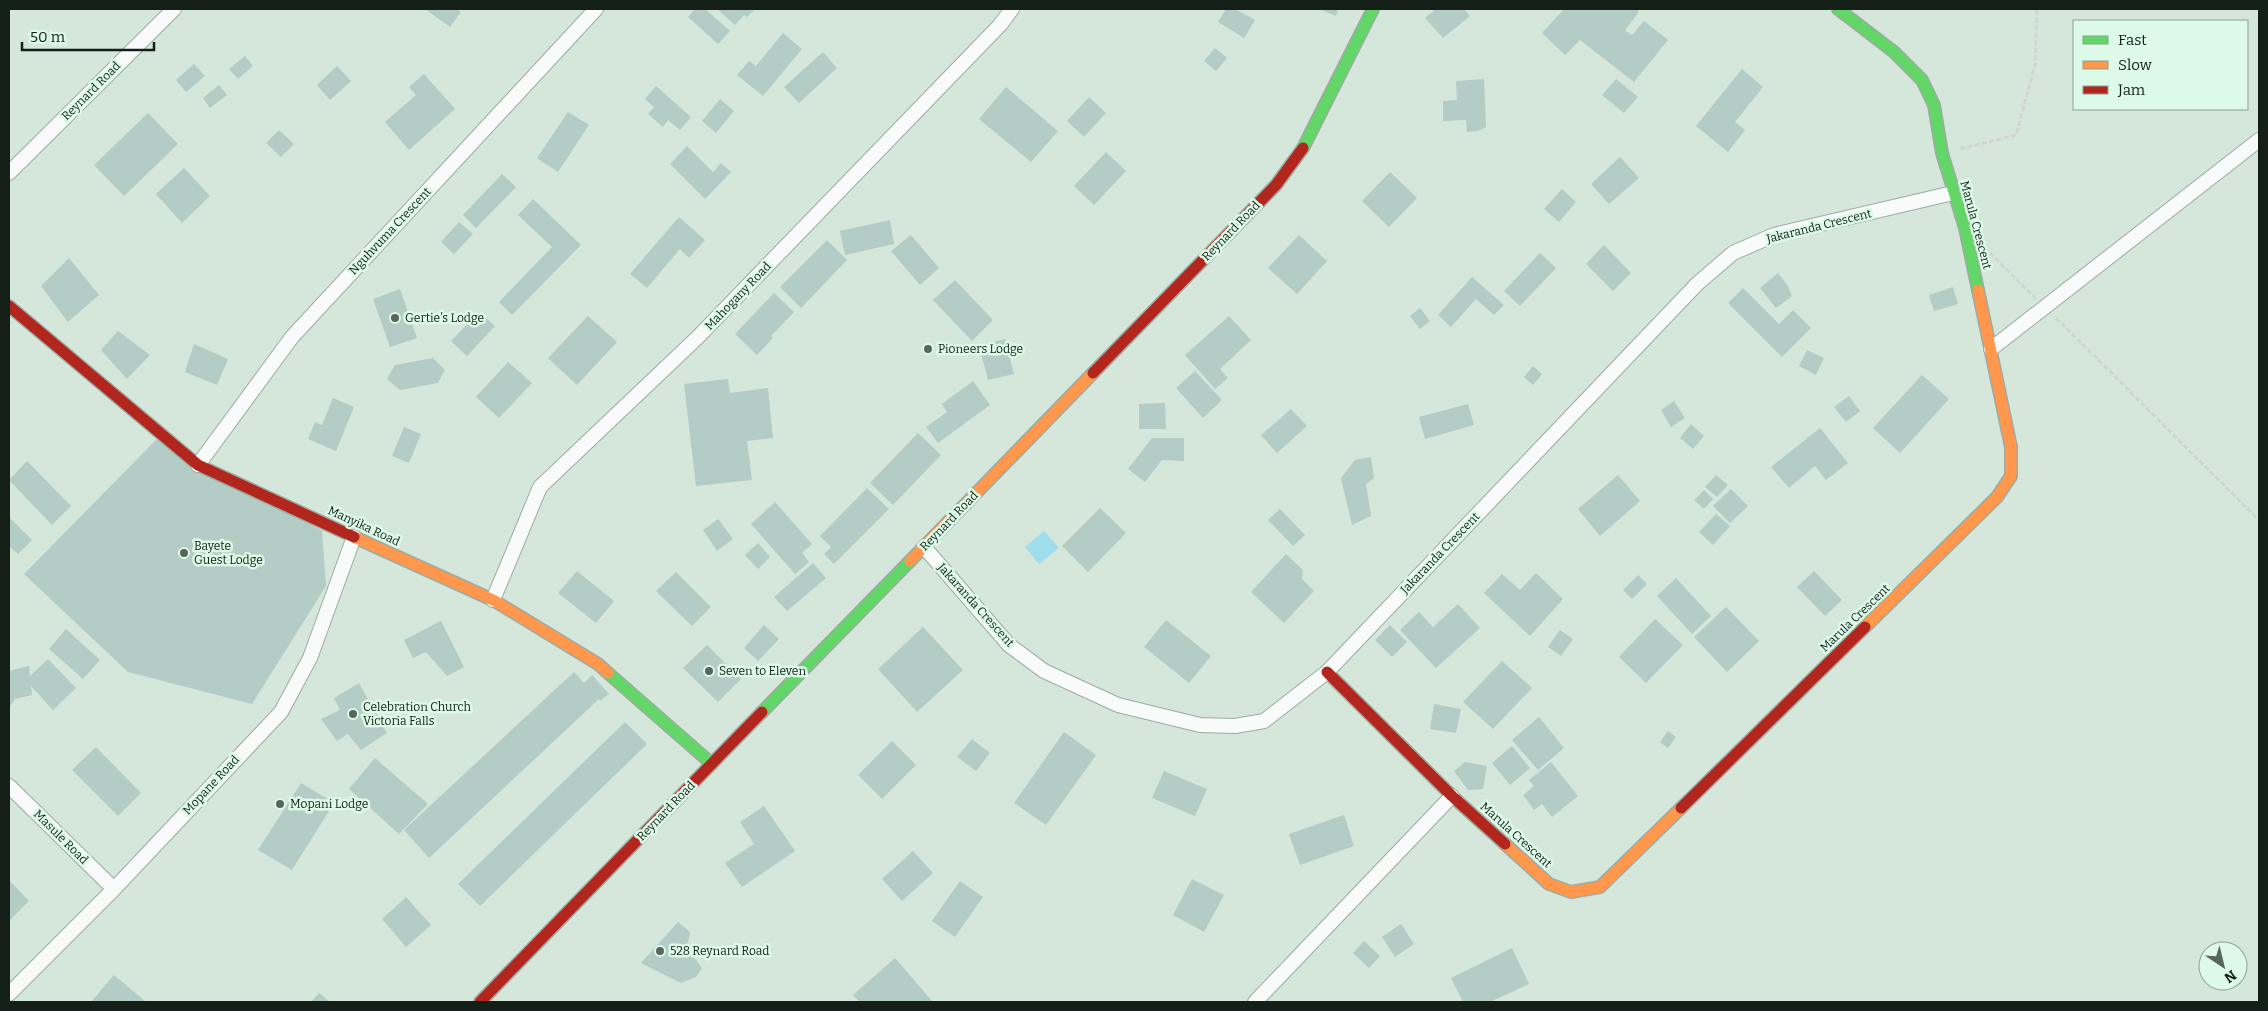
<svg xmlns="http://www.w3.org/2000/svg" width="2268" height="1011" viewBox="0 0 2268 1011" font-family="Bitter,serif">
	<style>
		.water { fill: #9edeed }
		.building { fill: #b3ccc6 }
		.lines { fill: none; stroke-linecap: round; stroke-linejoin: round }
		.street-casing { stroke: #9daba2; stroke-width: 16 }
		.fast-casing { stroke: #9daba2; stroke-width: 14 }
		.slow-casing { stroke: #9daba2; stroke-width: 14 }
		.jam-casing { stroke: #9daba2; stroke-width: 14 }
		.path { stroke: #d1d5d2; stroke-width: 3; stroke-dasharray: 5 2.5; stroke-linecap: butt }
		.street { stroke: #f9fbfa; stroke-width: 14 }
		.fast { stroke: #63d668; stroke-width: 11 }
		.slow { stroke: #ff974d; stroke-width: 11 }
		.jam { stroke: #b3261e; stroke-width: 11 }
		.poi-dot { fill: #58655c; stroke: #dcfae7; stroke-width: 2 }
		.labels { text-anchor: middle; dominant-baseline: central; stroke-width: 5; stroke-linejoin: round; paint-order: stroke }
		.street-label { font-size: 12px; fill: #141f18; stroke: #dcfae7 }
		.poi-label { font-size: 12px; fill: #141f18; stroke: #dcfae7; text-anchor: start }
	</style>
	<rect width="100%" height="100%" fill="#d5e6db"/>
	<!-- water -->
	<path class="water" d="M1044,531L1059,548L1039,564L1025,547Z"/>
	<!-- building -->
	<path class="building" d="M425,9H457L461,12L450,27Z
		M695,9H705L730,31L718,44L688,17Z
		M717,9H755L747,17L744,15L735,25Z
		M1226,9H1235L1255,20L1244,38L1218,22Z
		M1319,9H1338L1336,16Z
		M1436,9H1464L1470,16L1443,38L1425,18Z
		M1564,9H1636L1639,12L1625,30L1632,35L1644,21L1668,40L1634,82L1580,40L1565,55L1542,33Z
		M783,33L802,49L763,96L737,75L749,61L756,66Z
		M1215,48L1227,58L1216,71L1204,61Z
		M823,52L837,68L799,103L784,87Z
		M245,56L253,66L238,79L229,69Z
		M194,64L205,76L186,92L176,80Z
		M337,66L351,81L330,100L317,85Z
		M1742,69L1763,87L1735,122L1745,130L1728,152L1696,126Z
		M424,74L455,109L409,150L385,122L416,95L409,87Z
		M1484,79L1486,127L1478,131L1467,132L1466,120L1443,121V101L1457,100L1456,81Z
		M1616,79L1638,97L1624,113L1602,95Z
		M219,85L227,95L210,108L203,98Z
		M656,86L691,117L680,130L668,120L663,127L648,114L654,107L645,99Z
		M1006,87L1058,131L1031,162L979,119Z
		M1089,97L1106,113L1084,137L1067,121Z
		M720,99L734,111L716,133L702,121Z
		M568,112L589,125L558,172L537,158Z
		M148,113L178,144L124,196L94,165Z
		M279,130L294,144L281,157L266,143Z
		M687,146L713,172L721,163L731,172L705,199L670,164Z
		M1106,152L1126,171L1094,205L1074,186Z
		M1620,157L1639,178L1609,204L1591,184Z
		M184,168L210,196L182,223L156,194Z
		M1390,172L1417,198L1389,227L1362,201Z
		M502,174L516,187L476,228L463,215Z
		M1562,189L1576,202L1559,222L1544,209Z
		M533,199L581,245L512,315L499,302L552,247L518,215Z
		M679,217L705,240L689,258L680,249L647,288L630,274Z
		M890,220L894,244L845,255L840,231Z
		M459,222L473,234L454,254L441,242Z
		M911,235L939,268L920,285L891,251Z
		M1299,235L1327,261L1297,294L1268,268Z
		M827,240L847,260L801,308L780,287Z
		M1604,245L1631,273L1613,291L1586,264Z
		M1540,253L1556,268L1520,306L1504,291Z
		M69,258L99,295L68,322L41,286Z
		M1778,273L1788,286L1792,296L1776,308L1760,288Z
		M1472,277L1504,305L1494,315L1476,299L1451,327L1438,315Z
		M955,280L993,320L972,341L933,300Z
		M1953,287L1958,304L1934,311L1929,295Z
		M1743,288L1779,324L1793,310L1811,328L1782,357L1728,303Z
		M400,289L417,338L390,347L373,299Z
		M774,293L794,312L771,336L773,338L757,355L735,334Z
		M1420,308L1430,321L1420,329L1410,316Z
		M479,312L495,326L467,356L451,341Z
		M588,316L617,342L577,385L548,358Z
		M1229,316L1251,340L1220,369L1228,378L1215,389L1185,355Z
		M118,331L150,355L127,379L101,350Z
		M1005,339L1014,374L988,380L979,346Z
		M194,344L228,359L217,385L185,372Z
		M1807,350L1824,358L1816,375L1799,366Z
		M433,358L445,370L438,383L400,390L387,379L395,365Z
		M508,362L532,383L499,418L476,397Z
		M1533,366L1542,374L1533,385L1524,377Z
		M1195,371L1222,400L1203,418L1176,388Z
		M1922,375L1949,399L1900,453L1873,428Z
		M728,379L730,393L768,388L773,438L747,441L752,480L696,486L684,384Z
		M973,381L990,405L938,443L926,427L947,412L942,404Z
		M1849,396L1860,411L1846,422L1834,407Z
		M333,398L354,407L336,451L308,439L315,422L322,425Z
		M1674,401L1685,418L1671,427L1661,410Z
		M1165,403L1166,429H1139V404Z
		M1468,404L1474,425L1425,439L1419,417Z
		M1291,409L1307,426L1277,453L1261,435Z
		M1691,424L1704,436L1693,449L1680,438Z
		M404,427L421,434L409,463L392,456Z
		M1820,428L1848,463L1826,480L1815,466L1789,488L1771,467Z
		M918,433L941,455L893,505L870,483Z
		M1152,438H1184V461L1162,460L1145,482L1128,469Z
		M157,439L322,531L326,586L252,704L128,672L24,574Z
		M1371,457L1374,478L1366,484L1371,516L1352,525L1341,478L1355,460Z
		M27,461L71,506L52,525L9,480Z
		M1618,475L1640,501L1600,536L1578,509Z
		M1716,475L1728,485L1717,497L1705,487Z
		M867,488L889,509L834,564L824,554L831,547L820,536Z
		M1731,489L1748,506L1730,523L1713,506Z
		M1704,490L1713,499L1704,509L1694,500Z
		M775,502L812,544L802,553L809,562L795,574L751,524Z
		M1100,508L1126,533L1088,572L1062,546Z
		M1280,509L1305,535L1293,546L1268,520Z
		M1716,514L1730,526L1713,545L1699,532Z
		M9,517L32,540L18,554L9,546Z
		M718,519L733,539L717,551L703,530Z
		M758,543L770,557L758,569L745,555Z
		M1286,554L1303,570L1302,579L1314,591L1284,623L1251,592Z
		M813,563L826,578L787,611L774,597Z
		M577,571L614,601L596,623L558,593Z
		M1814,571L1842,600L1825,616L1797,587Z
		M676,572L711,607L692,626L656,591Z
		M1536,573L1563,599L1530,636L1484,593L1502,574L1520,590Z
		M1638,575L1647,584L1632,599L1623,590Z
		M1676,578L1711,616L1692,634L1657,596Z
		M1458,604L1480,628L1436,668L1400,630L1419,612L1433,627Z
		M1726,607L1759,641L1727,672L1694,637Z
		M1655,619L1683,645L1646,683L1619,657Z
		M1166,620L1211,656L1189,683L1144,647Z
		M441,621L464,667L447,676L426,652L413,658L404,640Z
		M764,625L779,639L758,661L744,648Z
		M1390,625L1407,642L1392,657L1375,640Z
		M923,627L963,670L917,712L878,669Z
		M66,629L100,660L83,679L49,649Z
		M1560,630L1573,639L1561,656L1548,647Z
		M707,645L741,679L718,702L683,668Z
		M48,659L76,688L53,710L31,686L32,695L15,699L9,708V671L29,666L30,676Z
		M1502,661L1532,688L1493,729L1463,702Z
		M574,672L584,683L592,675L609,694L600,701L599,699L429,858L404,830Z
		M359,683L387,733L361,750L348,734L337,741L321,719L340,710L334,698Z
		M1434,704L1461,709L1456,733L1430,729Z
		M1539,717L1564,748L1538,770L1512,740Z
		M625,722L647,744L480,906L458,884Z
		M1668,731L1676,737L1668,748L1660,742Z
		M1064,732L1096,755L1046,825L1014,803Z
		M972,739L990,753L976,771L957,757Z
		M892,741L916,765L882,799L858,775Z
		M1512,746L1530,768L1510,785L1492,763Z
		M96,747L141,793L118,816L72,770Z
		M375,758L428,804L399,834L349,789Z
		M1465,762L1487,766L1483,789L1468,790L1454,771Z
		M1551,762L1578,796L1552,817L1542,804L1534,810L1523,795L1534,786L1529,780Z
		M1164,771L1207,789L1195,816L1152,798Z
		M301,783L334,803L292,870L258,850Z
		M764,806L795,851L742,887L725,863L754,844L740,822Z
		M1344,815L1354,846L1300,865L1289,834Z
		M913,851L933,873L902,901L882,879Z
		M1192,879L1224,895L1204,932L1173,915Z
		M9,880L29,901L9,921Z
		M960,881L983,897L955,937L932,921Z
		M406,897L431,925L406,947L382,919Z
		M678,922L690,932L687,948L702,968L696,977L681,983L641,963Z
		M1401,924L1414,944L1395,957L1382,937Z
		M1364,941L1380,956L1369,968L1353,953Z
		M1512,948L1529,984L1490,1002H1463L1451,978Z
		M895,958L933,1002H860L853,995Z
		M114,975L146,1002H91Z
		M319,993L330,1002H311Z"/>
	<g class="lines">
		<!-- street casing -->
		<g class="street-casing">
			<path id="street" d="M9,173L174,9
				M1991,349L2259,140
				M198,465L292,337L596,9
				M924,547L1009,645L1044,671L1118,705L1200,725L1235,726L1264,721L1327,672L1697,284L1733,253L1774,235L1953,193
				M493,600L540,487L698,337L1000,25L1012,9
				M9,786L114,889
				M9,994L114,889L281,712L310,658L354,537
				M1255,1002L1452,796"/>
		</g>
		<!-- fast casing -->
		<g class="fast-casing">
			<path id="fast" d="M1838,9L1894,52L1922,80L1934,105L1942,153L1965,228L1978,290
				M1303,148L1373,9
				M608,673L712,764
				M762,712L910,561"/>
		</g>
		<!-- slow casing -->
		<g class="slow-casing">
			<path id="slow" d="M354,537L493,600L598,664L608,673
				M910,561L1093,373
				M1865,627L1997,497L2011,476V447L1978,290
				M1505,844L1549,884L1571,892L1600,887L1681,808"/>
		</g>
		<!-- jam casing -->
		<g class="jam-casing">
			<path id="jam" d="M9,306L198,465L354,537
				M1093,373L1276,185L1303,148
				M1327,672L1452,796L1505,844
				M1681,808L1865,627
				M480,1002L762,712"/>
		</g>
		<!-- path -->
		<path class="path" d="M1960,149L2016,135L2035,65L2037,9
			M1990,253L2035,298
			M2056,318L2259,520"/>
		<!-- street -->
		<use href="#street" class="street"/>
		<!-- fast -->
		<use href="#fast" class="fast"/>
		<!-- slow -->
		<use href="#slow" class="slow"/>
		<!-- jam -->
		<use href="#jam" class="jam"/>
	</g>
	<!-- markers -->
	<g class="poi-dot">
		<circle cx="395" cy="318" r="5"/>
		<circle cx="928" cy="349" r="5"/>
		<circle cx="184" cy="553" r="5"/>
		<circle cx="709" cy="671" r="5"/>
		<circle cx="353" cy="714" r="5"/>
		<circle cx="280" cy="804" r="5"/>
		<circle cx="660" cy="951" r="5"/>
	</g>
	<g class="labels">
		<!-- street labels -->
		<g class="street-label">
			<text transform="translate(91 91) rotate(-45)">Reynard Road</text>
			<text transform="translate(1976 225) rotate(75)">Marula Crescent</text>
			<text transform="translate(1819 226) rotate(-14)">Jakaranda Crescent</text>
			<text transform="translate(390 231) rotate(-47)">Nguhvuma Crescent</text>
			<text transform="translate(1231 231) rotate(-46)">Reynard Road</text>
			<text transform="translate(738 296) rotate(-46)">Mahogany Road</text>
			<text transform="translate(949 521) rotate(-46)">Reynard Road</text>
			<text transform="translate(364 526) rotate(25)">Manyika Road</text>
			<text transform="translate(1440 553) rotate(-46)">Jakaranda Crescent</text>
			<text transform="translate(976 605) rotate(48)">Jakaranda Crescent</text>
			<text transform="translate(1855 618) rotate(-44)">Marula Crescent</text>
			<text transform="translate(211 785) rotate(-47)">Mopane Road</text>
			<text transform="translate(666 811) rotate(-46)">Reynard Road</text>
			<text transform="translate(1516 835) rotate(42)">Marula Crescent</text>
			<text transform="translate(61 837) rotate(45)">Masule Road</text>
		</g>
		<!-- poi labels -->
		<g class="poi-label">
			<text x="405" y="318">Gertie's Lodge</text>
			<text x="938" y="349">Pioneers Lodge</text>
			<text x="194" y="546">Bayete<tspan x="194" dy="14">Guest Lodge</tspan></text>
			<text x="719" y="671">Seven to Eleven</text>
			<text x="363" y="707">Celebration Church<tspan x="363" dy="14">Victoria Falls</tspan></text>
			<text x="290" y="804">Mopani Lodge</text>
			<text x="670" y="951">528 Reynard Road</text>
		</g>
	</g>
	<!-- border -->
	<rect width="2268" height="1011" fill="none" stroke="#141f18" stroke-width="20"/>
	<!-- legend -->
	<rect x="2073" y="20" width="175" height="90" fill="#dcfae7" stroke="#8ca294"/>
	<rect x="2083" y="36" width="25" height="8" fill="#63d668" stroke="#8ca294"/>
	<text x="2118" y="45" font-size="15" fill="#141f18">Fast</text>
	<rect x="2083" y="61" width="25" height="8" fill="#ff974d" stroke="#8ca294"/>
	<text x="2118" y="70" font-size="15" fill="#141f18">Slow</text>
	<rect x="2083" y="86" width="25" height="8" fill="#b3261e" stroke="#8ca294"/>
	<text x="2118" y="95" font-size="15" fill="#141f18">Jam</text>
	<!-- north arrow -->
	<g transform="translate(2223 966) rotate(145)"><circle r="24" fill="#dcfae7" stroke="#8ca294"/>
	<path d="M0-4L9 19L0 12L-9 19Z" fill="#58655c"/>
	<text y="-8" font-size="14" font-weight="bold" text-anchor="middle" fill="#141f18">N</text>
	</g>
	<!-- scale -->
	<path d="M22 42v8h132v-8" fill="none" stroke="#141f18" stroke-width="2.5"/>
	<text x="30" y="42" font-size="15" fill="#141f18" stroke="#dcfae7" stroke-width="4" paint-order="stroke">50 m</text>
</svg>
